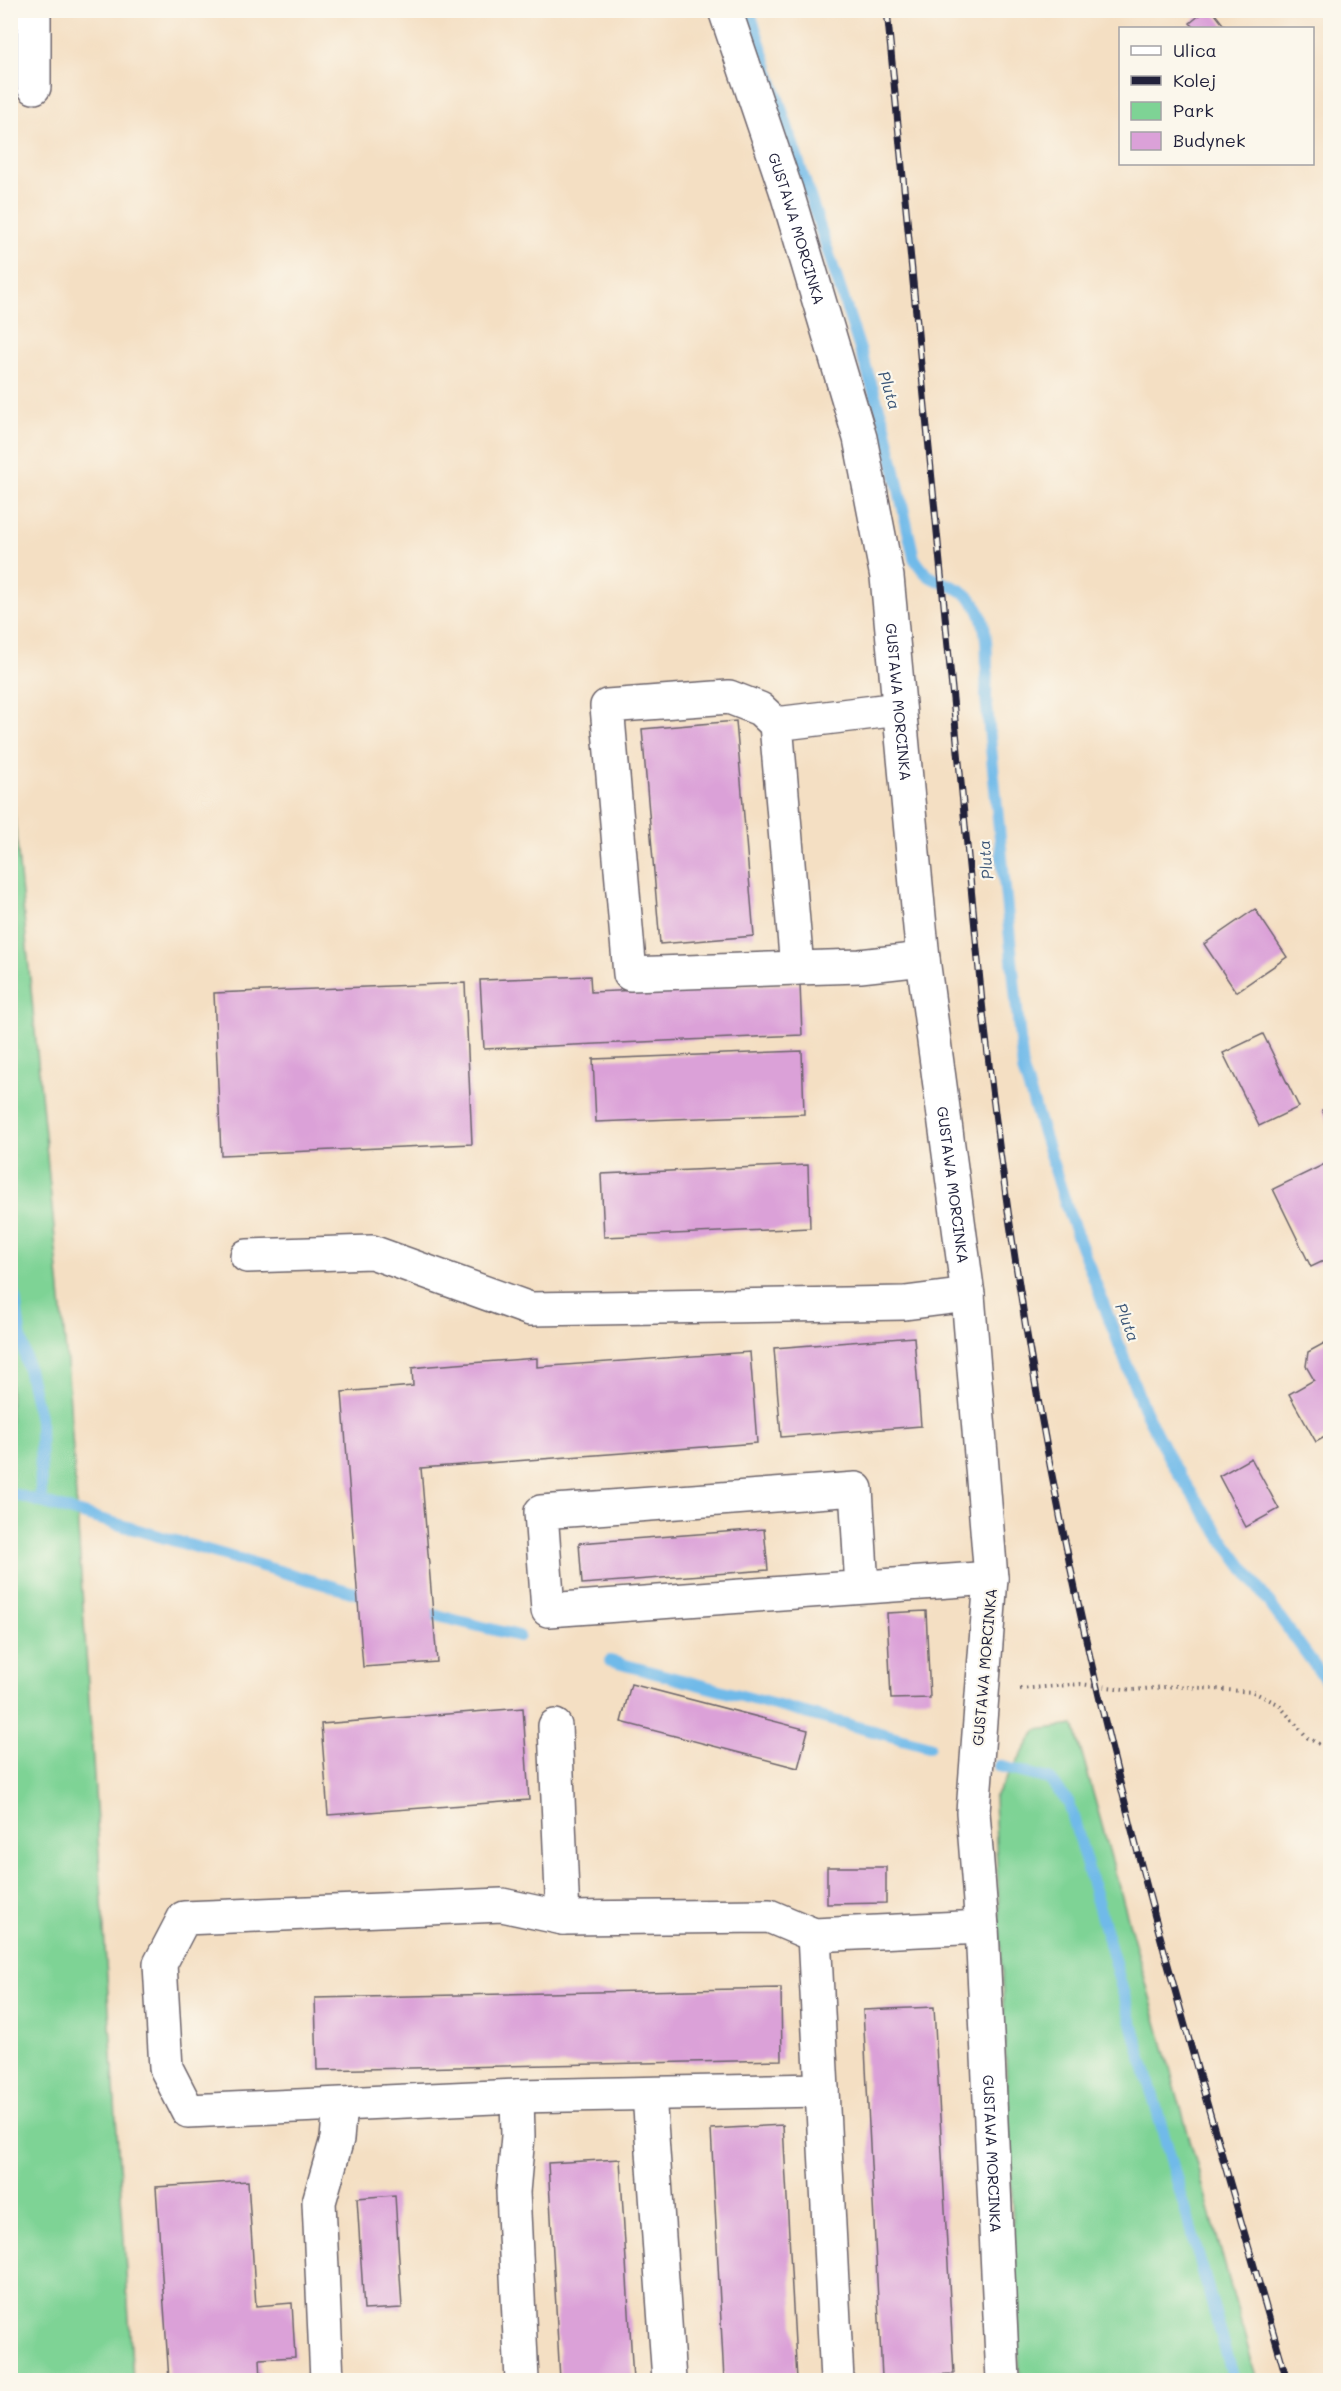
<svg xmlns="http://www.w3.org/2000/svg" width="1341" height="2391" viewBox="0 0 1341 2391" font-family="Mali,sans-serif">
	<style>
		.green { fill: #7ed395; stroke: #507a68; stroke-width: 1.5 }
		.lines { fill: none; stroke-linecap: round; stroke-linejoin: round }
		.stream { stroke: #70bae9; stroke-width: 12 }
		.building { fill: #dba1d8 }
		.minor-casing { stroke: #6c646b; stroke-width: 36 }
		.path { stroke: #6c646b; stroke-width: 4; stroke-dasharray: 1.5 4.5; stroke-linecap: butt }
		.minor { stroke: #fff; stroke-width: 33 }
		.rail-casing { stroke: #22223b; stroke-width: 7 }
		.rail { stroke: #fbf7ec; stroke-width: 4.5; stroke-dasharray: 14; stroke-linecap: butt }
		.labels { text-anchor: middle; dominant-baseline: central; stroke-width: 4.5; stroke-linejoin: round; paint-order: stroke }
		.street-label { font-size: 15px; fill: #22223b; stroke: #fbf7ec }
		.water-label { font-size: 16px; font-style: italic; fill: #3d5778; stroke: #fbf7ec }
	</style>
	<rect width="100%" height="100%" fill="#fbf7ec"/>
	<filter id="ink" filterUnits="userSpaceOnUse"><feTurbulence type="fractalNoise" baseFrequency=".0167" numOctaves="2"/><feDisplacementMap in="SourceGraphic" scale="12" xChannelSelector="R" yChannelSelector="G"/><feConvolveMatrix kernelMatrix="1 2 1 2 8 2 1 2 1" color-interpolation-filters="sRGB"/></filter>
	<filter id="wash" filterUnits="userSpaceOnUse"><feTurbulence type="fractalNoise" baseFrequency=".008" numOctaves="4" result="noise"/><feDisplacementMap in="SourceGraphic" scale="24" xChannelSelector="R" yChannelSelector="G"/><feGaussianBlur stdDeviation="1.35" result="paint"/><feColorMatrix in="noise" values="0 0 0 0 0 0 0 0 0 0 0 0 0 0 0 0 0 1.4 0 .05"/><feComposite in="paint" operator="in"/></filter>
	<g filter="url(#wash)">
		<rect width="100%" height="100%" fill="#f4dfc3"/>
		<!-- green -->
		<path class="green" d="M10,771L68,1374L133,2380H11Z
			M1074,1725L1257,2380H1020L994,1798L1037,1730Z"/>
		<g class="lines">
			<!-- stream -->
			<path class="stream" d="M749,10L885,426L914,558C930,583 934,577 958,589C995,608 986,663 986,697L1023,1070L1069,1214L1143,1407L1172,1464L1226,1544L1330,1686
				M10,1262L20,1334L40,1421L41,1501
				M10,1493L372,1598
				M418,1611L519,1636
				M610,1661L929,1746
				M999,1766L1049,1779L1069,1803L1234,2380"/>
		</g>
		<g id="blocks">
			<!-- building -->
			<path class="building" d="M10,10H19V50H10Z
				M1206,10H1212L1226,28H1195L1190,23Z
				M736,721L754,936L660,944L642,729Z
				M1255,909L1287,957L1236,992L1204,944Z
				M590,976L591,992L800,984L802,1035L484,1049L480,980Z
				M465,983L472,1144L221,1155L214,993Z
				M1263,1034L1299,1107L1259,1126L1223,1053Z
				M802,1051L804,1114L596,1122L593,1059Z
				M1330,1106V1126L1322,1110Z
				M1327,1163L1330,1170V1258L1311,1267L1273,1189Z
				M808,1165L810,1228L604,1237L601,1174Z
				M914,1337L921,1426L781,1437L774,1348Z
				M1330,1340V1434L1316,1442L1289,1394L1314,1380L1306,1366L1308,1352Z
				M750,1352L757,1443L421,1468L437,1662L363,1667L342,1392L413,1386L412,1368L430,1366L537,1358V1367Z
				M1251,1458L1279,1509L1246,1527L1219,1476Z
				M764,1529L768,1570L582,1584L579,1543Z
				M926,1611L930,1698L891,1699L887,1613Z
				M631,1684L808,1730L798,1768L621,1722Z
				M523,1708L529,1800L328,1815L321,1724Z
				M827,1867H886V1903L827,1904Z
				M781,1988L782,2060L317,2070L315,1998Z
				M934,2007L954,2374L882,2377L863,2010Z
				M783,2125L797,2380H724L711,2129Z
				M620,2159L633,2380H560L548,2163Z
				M248,2181L256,2306L292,2303L295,2357L260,2359L261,2380H169L156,2187Z
				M395,2195L402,2308L364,2310L357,2198Z"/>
		</g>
	</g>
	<g filter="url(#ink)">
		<use href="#blocks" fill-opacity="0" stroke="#6c646b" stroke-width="1.5"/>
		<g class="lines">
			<!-- minor casing -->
			<g class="minor-casing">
				<g id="minor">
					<path d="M34,10V87"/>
					<path id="s1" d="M725,10L786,190L860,438L887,577L923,959L968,1295L991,1578L973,1812L982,1927L1003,2380"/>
					<path d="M899,709L776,724L797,968L860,966L923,959"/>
					<path d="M776,724L760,709L729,697L607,706L630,974L797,968"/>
					<path d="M247,1256L372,1252L530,1309L905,1303L968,1295"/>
					<path d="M862,1587L856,1489L541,1512L548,1610L991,1578"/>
					<path d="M555,1726L563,1918L769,1916L814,1935L982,1927"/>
					<path d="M563,1918L502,1905L184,1918L160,1964L166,2068L188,2111L517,2096L822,2090"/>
					<path d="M814,1935L837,2380"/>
					<path d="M649,2094L669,2380"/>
					<path d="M517,2096L518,2136L513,2192L522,2380"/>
					<path d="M327,2380L319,2202L337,2139L340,2105"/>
				</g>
			</g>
			<!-- path -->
			<path class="path" d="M1020,1689L1080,1684L1133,1690L1176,1686L1253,1692L1278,1704L1308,1738L1330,1750"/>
			<!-- minor -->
			<use href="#minor" class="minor"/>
			<!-- rail casing -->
			<g class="rail-casing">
				<path id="rail" d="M887,10L982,1002C1004,1207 1036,1411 1080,1612C1136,1871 1214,2126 1287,2380"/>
			</g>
			<!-- rail -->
			<use href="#rail" class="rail"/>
		</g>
	</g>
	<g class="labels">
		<!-- street labels -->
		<g class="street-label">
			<text stroke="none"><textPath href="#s1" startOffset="230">GUSTAWA MORCINKA</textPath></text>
			<text stroke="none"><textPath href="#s1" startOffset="716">GUSTAWA MORCINKA</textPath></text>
			<text stroke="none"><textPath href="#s1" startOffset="1202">GUSTAWA MORCINKA</textPath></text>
			<text transform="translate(984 1667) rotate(-85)">GUSTAWA MORCINKA</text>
			<text stroke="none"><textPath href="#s1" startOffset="2174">GUSTAWA MORCINKA</textPath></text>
		</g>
		<!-- water labels -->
		<g class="water-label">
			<text transform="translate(890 390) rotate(72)">Pluta</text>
			<text transform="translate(985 860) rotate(-96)">Pluta</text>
			<text transform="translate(1128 1322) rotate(69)">Pluta</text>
		</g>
	</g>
	<!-- margin -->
	<rect width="1341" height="2391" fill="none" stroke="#fbf7ec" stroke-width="36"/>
	<!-- legend -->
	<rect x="1119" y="27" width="195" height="138" fill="#fbf7ec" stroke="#a4a2a5" stroke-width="1.5"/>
	<rect x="1131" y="46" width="30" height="9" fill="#ffffff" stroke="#a4a2a5" stroke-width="1.5"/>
	<text x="1173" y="57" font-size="18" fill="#22223b">Ulica</text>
	<rect x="1131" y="76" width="30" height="9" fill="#22223b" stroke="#a4a2a5" stroke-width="1.5"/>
	<text x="1173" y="87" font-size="18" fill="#22223b">Kolej</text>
	<rect x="1131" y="102" width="30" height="18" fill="#7ed395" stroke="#a4a2a5" stroke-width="1.5"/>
	<text x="1173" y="117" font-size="18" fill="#22223b">Park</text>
	<rect x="1131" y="132" width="30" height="18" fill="#dba1d8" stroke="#a4a2a5" stroke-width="1.5"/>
	<text x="1173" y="147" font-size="18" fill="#22223b">Budynek</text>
</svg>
